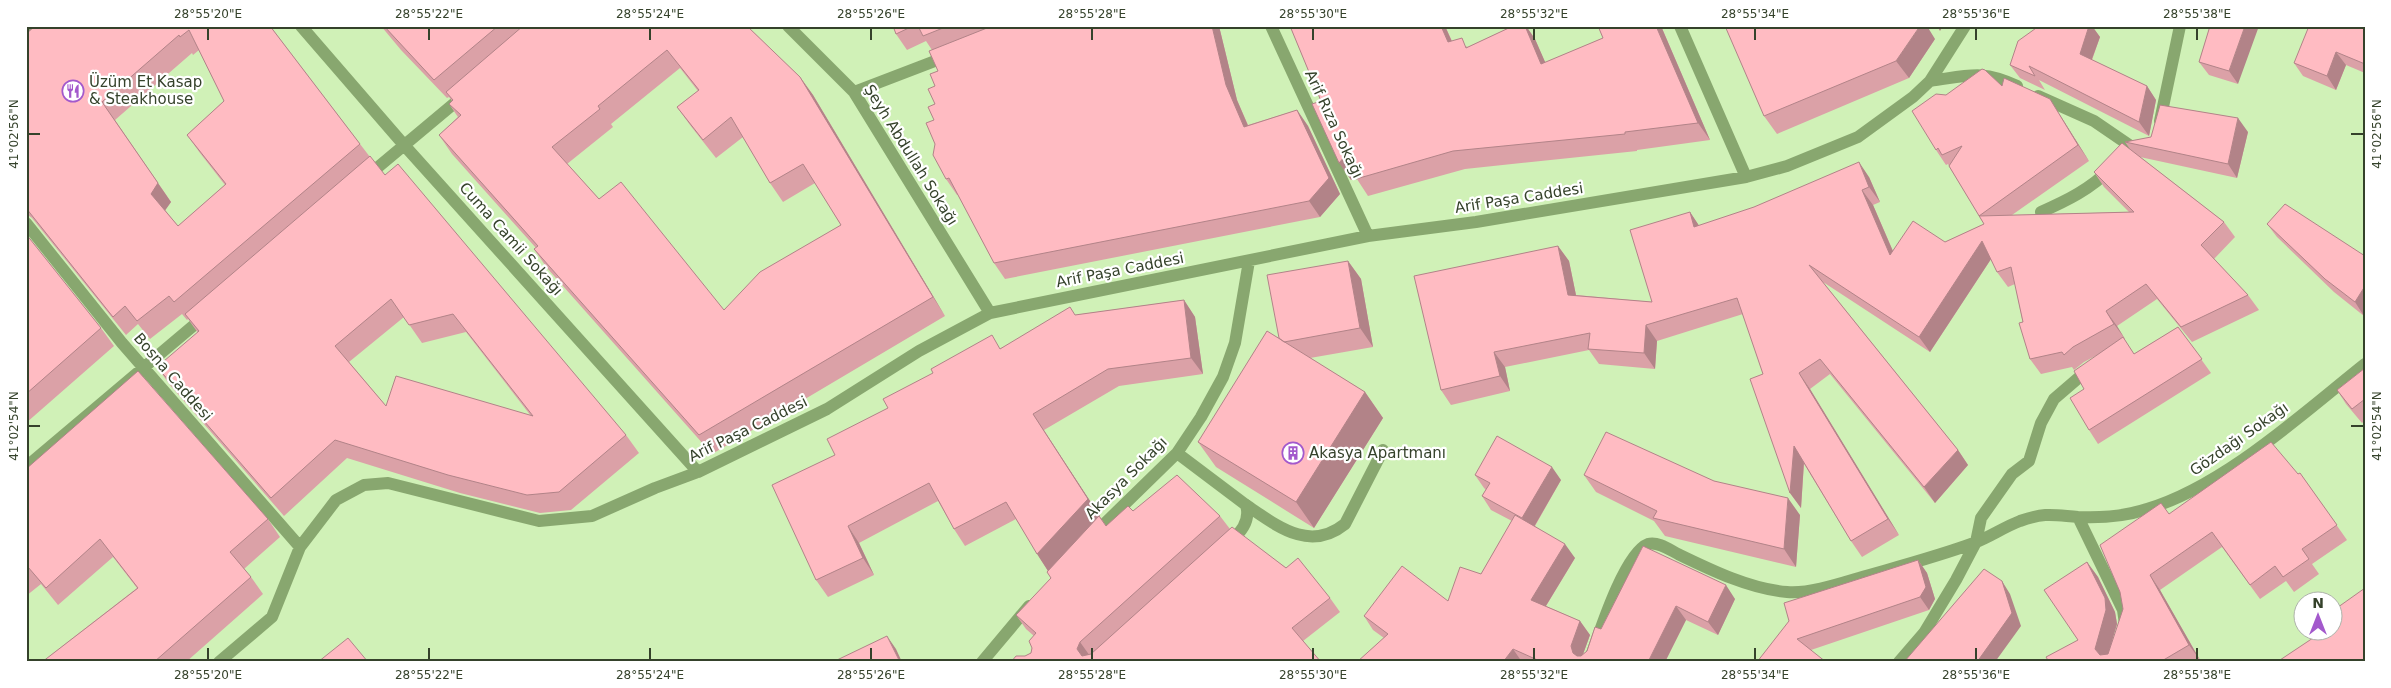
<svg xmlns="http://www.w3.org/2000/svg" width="2391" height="688" viewBox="0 0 2391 688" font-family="'DejaVu Sans',sans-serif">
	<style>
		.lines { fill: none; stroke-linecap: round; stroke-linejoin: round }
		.service { stroke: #88a76f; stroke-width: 12 }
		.pedestrian { stroke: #88a76f; stroke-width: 12 }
		.minor { stroke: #88a76f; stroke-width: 12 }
		.wall { fill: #dba1a7; fill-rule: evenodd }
		.shaded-wall { fill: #b28388 }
		.building { fill: #ffbbc2; stroke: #b28388; fill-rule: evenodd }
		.ticks { fill: none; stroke: #35422b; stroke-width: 2 }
		.labels { text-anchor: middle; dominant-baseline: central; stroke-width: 4.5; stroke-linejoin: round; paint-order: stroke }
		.poi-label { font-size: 15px; fill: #35422b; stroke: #fff; text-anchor: start }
		.street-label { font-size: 15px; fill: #35422b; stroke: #fff }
		.neatline { fill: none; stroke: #35422b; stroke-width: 2 }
		.ticks-label { font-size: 12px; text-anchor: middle; fill: #35422b }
	</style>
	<rect width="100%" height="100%" fill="#d0f1b7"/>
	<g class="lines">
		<!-- service -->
		<path class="service" d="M1246,505C1276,525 1309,553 1345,524L1383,450"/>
		<!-- pedestrian -->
		<path class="pedestrian" d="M26,27L27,26"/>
		<!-- minor -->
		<path class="minor" d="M301,26L404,145L698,472
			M788,26L854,92L990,313
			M1271,26L1368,236
			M1680,26L1746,177
			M1930,81C1967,76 1982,69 2017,86
			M854,92L948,56
			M2038,96L2094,121L2132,147
			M2160,121L2180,26
			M365,178L463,96
			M2041,212C2066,201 2091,189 2111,168
			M26,223L122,343L300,547
			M1177,453L1246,505C1251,522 1240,533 1228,544
			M26,467L206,315
			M2078,517L2123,610L2125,624
			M1094,534L1177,453L1201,417L1223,377L1235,343L1249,261
			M219,662L272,617L300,547L336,500L364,485L388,483L539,521L592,516L655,488L698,472L827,409L919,351L990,313L1368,236L1476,222L1746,177L1787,166L1858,137L1913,97L1930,81L1965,26
			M982,662L1029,606
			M1589,662C1598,637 1624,553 1648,544C1658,541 1670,550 1678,554C1711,570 1750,589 1787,592C1808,594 1839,584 1859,578C1897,567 1936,557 1974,543C1990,537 2004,527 2020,521C2046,512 2053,515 2078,517C2100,518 2126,516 2147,509C2224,486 2302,414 2365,364
			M1899,662L1924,633L1956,580L1976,542L1981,518L2012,474L2029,461L2041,423L2054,399L2090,368"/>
	</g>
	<!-- wall -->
	<path class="wall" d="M270,26L360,144L370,157L385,175L626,435L639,453L571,510L540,513L460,493L347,458L284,516L170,385L157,367L198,333L188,319L187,320L182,314L150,339L138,324L126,335L32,218L28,215L26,216V34ZM199,50L224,101L187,135L200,153L225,185L178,226L165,210L171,202L115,120L192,53L193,55ZM404,317L422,343L466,332L531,416L386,406L349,362Z
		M381,26H747L800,77L813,95L945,316L712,454L547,268L534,249L536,248L452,154L439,135L458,117L449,104L452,101L449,97L447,98L401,50ZM680,68L698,91L677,107L690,125L716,158L743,137L770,183L783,202L815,183L841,225L724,310L599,199L567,164L613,127L611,124Z
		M893,26H1219L1237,100L1248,125L1297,110L1308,126L1340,194L1320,217L1005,279L994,263L958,195H957L946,179L935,144L934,120L935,86L938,71L932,50L926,41L907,50L896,34Z
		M1290,26H1445L1452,41L1468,47L1513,26H1526L1535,39L1545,63L1603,38L1598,26H1661L1710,140L1637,150V151L1465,169L1368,196L1355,176L1351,180L1321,101Z
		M2039,26H2092L2100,37L2092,60L2147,86L2156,100L2149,136L2039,80L2045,90L2020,78L2010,65Z
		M2210,26L2238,84L2209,75L2199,62Z
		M2365,26V73L2346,65L2336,90L2303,76L2294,63Z
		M1935,39L1909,78L1777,134L1764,116Z
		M2002,86L2060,115L2089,161L2012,215L2129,212L2104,187L2094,172L2130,149L2125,142L2248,132L2237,178L2140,157L2224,222L2235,237L2214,259L2248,295L2259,310L2192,342L2157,299L2117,326L2125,339H2124L2134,354L2178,327L2211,373L2098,444L2089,430L2084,389L2099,354L2084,362L2074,370L2072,367L2041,374L2030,359L2015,284L2008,287L1997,272L1991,259L1930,352L1823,282L1958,450L1968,465L1935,503L1830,374L1810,389L1899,535L1862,557L1851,541L1804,464L1801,508L1790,493L1763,374L1743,314L1657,341L1655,369L1599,364L1589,350L1505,367L1510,391L1451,405L1441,390L1558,246L1569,261L1576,295L1652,302L1690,212L1699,226L1869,177L1880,202L1873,205L1893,251L1945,242L1984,224L1949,166L1948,164L1946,165L1936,150L1946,95Z
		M2267,224L2365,256L2364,316L2334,292L2277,237Z
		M26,234L101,328L114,346L26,423Z
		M1348,261L1361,279L1373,347L1310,358L1365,392L1383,418L1314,528L1216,467L1198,442L1279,338Z
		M1184,300L1195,317L1203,374L1119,386L1044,430L1106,526L1133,511L1220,516L1230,529L1330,598L1340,612L1303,641L1321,662H1011L1025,656L1031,653L1034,636L1026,629L1016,615L1051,578L1048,571L1016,519L965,546L954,529L938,501L859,543L874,575L828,597L816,580L835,455L888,408L1001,348L1075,315Z
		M2365,368V420L2362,423L2346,404L2337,390Z
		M26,469L268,519L280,537L244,569L251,577L263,594L186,662H42L137,588L113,557L58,605L41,584L26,596Z
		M2300,473L2347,540L2312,564L2319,574L2294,592L2286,581L2260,599L2222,547L2160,590L2200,660L2197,662H2049L2078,640L2087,562L2098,577L2115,612L2117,624L2111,643L2169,514Z
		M1475,475L1561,480L1535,526L1575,558L1546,606L1580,621L1590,635L1583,654L1587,651L1601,629L1643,546L1735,599L1718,635L1686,620L1665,662H1357L1384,638L1373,630L1364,616L1448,601L1481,574L1512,521L1491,510L1482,496L1486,490L1484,488Z
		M1584,475L1714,481L1800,515L1796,567L1665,536L1654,521L1596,492Z
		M1918,560L1927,573L1935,599L1929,610L1811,650L1757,662Z"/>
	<!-- shaded-wall -->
	<path class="shaded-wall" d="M1212,26H1219L1237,100L1255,142L1244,127L1226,85Z
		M1441,26H1445L1460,60L1448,42Z
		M1525,26H1526L1535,39L1554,82L1541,64Z
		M1656,26H1661L1710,140L1698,123Z
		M1920,26H1927L1935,39L1909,78L1896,61Z
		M1937,26H1943L1940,31Z
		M2089,26H2092L2100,37L2089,67L2080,54Z
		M2245,26H2259L2238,84L2229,71Z
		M2336,52L2346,65L2336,90L2327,76Z
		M800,77L813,95L945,316L933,297Z
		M2147,86L2156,100L2149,136L2139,122Z
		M2050,99L2060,115L2089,161L2078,145Z
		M102,102L171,202L164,212L151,194Z
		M1297,110L1308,126L1340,194L1320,217L1309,201Z
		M2238,118L2248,132L2237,178L2228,164Z
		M1345,156L1357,173L1351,180L1339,163Z
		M1859,162L1869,177L1880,202L1869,187Z
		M1862,190L1873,205L1901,270L1890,255Z
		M1690,212L1700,227H1694Z
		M1982,241L1993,256L1930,352L1919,337Z
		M1558,246L1569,261L1579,310L1568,295Z
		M1348,261L1361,279L1373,347L1360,328Z
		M2365,286V315L2364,316L2355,302Z
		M1184,300L1195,317L1203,374L1191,358Z
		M2106,311L2117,326L2125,339L2114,324Z
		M1646,325L1657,341L1655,369L1644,353Z
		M1494,352L1505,367L1510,391L1500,376Z
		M1799,373L1810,389L1899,535L1888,519Z
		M1365,392L1383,418L1314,528L1296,502Z
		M1033,414L1100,516L1048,571L1037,554Z
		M1794,446L1804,461L1801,508L1790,493Z
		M1958,450L1968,465L1935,503L1924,487Z
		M1552,467L1561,480L1531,532L1522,518Z
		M1788,498L1800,515L1796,567L1784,549Z
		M848,526L859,543L874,575L863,558Z
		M1565,544L1575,558L1541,614L1531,600Z
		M1918,560L1927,573L1935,599L1929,610L1920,597Z
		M2087,562L2098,577L2115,612L2117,624L2106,662L2095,649Z
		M2150,575L2160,590L2200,660L2189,645Z
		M2002,581L2010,594L2021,626L1995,662H1977Z
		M1726,585L1735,599L1718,635L1708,622Z
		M1676,606L1686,620L1665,662H1648Z
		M1580,621L1590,635L1581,660L1573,653L1571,646Z
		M887,636L896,649L902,662H900Z
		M1080,642L1090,656L1085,659L1087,662H1083L1077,649Z
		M1513,649L1522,662H1503Z"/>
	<!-- building -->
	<path class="building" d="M35,26H270L360,144L174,302L169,296L137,321L125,306L113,317L26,208V34ZM189,30L224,101L187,135L226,184L178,226L151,194L158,183L102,102L179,35L180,37Z
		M384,26H498L434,80Z
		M523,26H747L800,77L933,297L699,435L534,249L538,246L439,135L461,115L449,104L453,100L446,92ZM667,50L699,90L677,107L703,140L731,117L770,183L803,164L841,225L760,272L724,310L621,182L599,199L552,147L600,109L598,106Z
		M893,26H913L896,34Z
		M918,26H948L923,36Z
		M992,26H1212L1226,85L1244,127L1297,110L1329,178L1309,201L994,263L949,178L946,179L933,155L935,144L926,123L934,120L928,107L935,104L928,89L935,86L930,74L938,71L929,51Z
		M1290,26H1441L1448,42L1462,38L1466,48L1513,26H1525L1541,64L1603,38L1598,26H1656L1698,123L1625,132V134L1453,151L1356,179L1345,156L1339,163L1312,104L1321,101Z
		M1725,26H1920L1896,61L1764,116Z
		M2039,26H2089L2080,54L2147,86L2139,122L2029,66L2035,76L2010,65L2018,41Z
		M2210,26H2245L2229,71L2199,62Z
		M2309,26H2365V64L2336,52L2327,76L2294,63Z
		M1982,69L1985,70L2002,86L2004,78L2050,99L2078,145L1979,216L2134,212L2094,172L2122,143L2224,222L2201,245L2248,295L2181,327L2146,284L2106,311L2114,324L2073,347L2064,355L2062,352L2030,359L2019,323L2023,322L2011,267L1997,272L1982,241L1919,337L1809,265L1958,450L1924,487L1820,359L1799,373L1888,519L1851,541L1794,446L1790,493L1750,379L1763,374L1737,298L1646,325L1644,353L1588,349L1590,333L1494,352L1500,376L1441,390L1414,276L1558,246L1568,295L1652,302L1630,230L1690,212L1694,227L1754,207L1859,162L1869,187L1862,190L1890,255L1913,221L1945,242L1984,224L1949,166L1962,146L1942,155L1938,148L1936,150L1912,111L1936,94L1946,95Z
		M2160,105L2238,118L2228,164L2125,142L2151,137Z
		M370,156L385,175L398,164L626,435L559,492L527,495L448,475L335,440L271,498L157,367L199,331L185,314ZM391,299L409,325L453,314L533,416L396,376L386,406L335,346Z
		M2285,204L2365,256V286L2355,302L2325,279L2267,224Z
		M26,234L101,328L26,394Z
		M1348,261L1360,328L1284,342L1279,338L1267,275Z
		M1184,300L1191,358L1108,369L1033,414L1088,499L1037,554L1006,502L954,529L929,483L848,526L863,558L816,580L772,485L835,455L827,439L888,408L883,399L933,373L931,369L992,335L1000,349L1070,307L1075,315Z
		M2178,327L2202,359L2089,430L2070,398L2084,389L2074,371L2123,337L2134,354Z
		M1267,331L1365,392L1296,502L1198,442Z
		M2365,368V399L2352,409L2337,390Z
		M138,371L268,519L230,552L251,577L154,662H42L138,588L100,539L46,588L28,567L26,569V469Z
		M1606,432L1714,481L1788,498L1784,549L1653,518L1657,511L1584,475Z
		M1497,436L1552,467L1522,518L1482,496L1490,483L1475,475Z
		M2271,442L2298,474L2300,473L2337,525L2302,549L2309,559L2283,577L2275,566L2250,585L2212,532L2150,575L2189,645L2160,662H2049L2046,657L2078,640L2044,590L2087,562L2105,598L2106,610L2095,649L2100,655L2108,654L2123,609L2120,592L2100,545L2161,503L2169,514Z
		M1177,475L1220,516L1080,642L1077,649L1082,656L1091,654L1232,527L1286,568L1298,558L1330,598L1292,628L1321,662H1088L1085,659L1083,662H1011L1016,656H1025L1031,653L1032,648L1029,641L1036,633L1016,615L1051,578L1047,572L1099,516L1106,526L1128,506L1133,511Z
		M1515,515L1565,544L1531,600L1580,621L1571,646L1573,653L1577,656H1581L1587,651L1595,627L1601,629L1643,546L1726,585L1708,622L1676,606L1648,662H1542L1513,649L1503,662H1357L1388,634L1364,616L1402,566L1448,601L1460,567L1481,574Z
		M1918,560L1926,587L1920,597L1797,639L1826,662H1757L1789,621L1784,603Z
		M1984,569L2002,581L2012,613L1977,662H1904Z
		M2365,588V662H2277L2325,630H2334V625L2341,620L2334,610Z
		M887,636L900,662H838L837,660Z
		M348,638L368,662H318Z"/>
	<!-- ticks -->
	<path class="ticks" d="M208,28V40M429,28V40M650,28V40M871,28V40M1092,28V40M1313,28V40M1534,28V40M1755,28V40M1976,28V40M2197,28V40M28,134H40M2351,134H2364M28,426H40M2351,426H2364M208,648V660M429,648V660M650,648V660M871,648V660M1092,648V660M1313,648V660M1534,648V660M1755,648V660M1976,648V660M2197,648V660"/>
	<!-- icons -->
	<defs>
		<g id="restaurant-ring" transform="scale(1.125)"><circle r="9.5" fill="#fff" stroke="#a359cc" stroke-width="1.5"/><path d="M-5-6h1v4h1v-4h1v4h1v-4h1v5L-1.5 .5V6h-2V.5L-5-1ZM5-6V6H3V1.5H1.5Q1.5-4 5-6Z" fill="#a359cc"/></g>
		<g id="building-ring" transform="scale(1.125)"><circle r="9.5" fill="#fff" stroke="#a359cc" stroke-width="1.5"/><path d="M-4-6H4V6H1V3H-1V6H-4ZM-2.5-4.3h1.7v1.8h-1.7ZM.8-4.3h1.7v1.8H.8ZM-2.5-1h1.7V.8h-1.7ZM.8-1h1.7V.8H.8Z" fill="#a359cc"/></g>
	</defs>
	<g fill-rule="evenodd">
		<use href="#restaurant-ring" x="73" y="91"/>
		<use href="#building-ring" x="1293" y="453"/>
	</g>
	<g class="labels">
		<!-- poi labels -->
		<g class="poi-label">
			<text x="89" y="82">Üzüm Et Kasap<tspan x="89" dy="17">&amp; Steakhouse</tspan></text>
			<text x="1309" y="453">Akasya Apartmanı</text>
		</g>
		<!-- street labels -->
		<g class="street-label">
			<text transform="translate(1334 124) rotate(65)">Arif Rıza Sokağı</text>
			<text transform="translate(911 155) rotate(58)">Şeyh Abdullah Sokağı</text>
			<text transform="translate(1519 198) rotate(-9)">Arif Paşa Caddesi</text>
			<text transform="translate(511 239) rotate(48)">Cuma Camii Sokağı</text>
			<text transform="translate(1120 270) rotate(-11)">Arif Paşa Caddesi</text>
			<text transform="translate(173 377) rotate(49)">Bosna Caddesi</text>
			<text transform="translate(748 429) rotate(-26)">Arif Paşa Caddesi</text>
			<text transform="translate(2239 439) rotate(-35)">Gözdağı Sokağı</text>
			<text transform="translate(1126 478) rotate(-45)">Akasya Sokağı</text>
		</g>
	</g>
	<!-- border -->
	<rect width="2391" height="688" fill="none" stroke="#ffffff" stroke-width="55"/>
	<!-- north arrow -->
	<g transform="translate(2318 616)"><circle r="24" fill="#ffffff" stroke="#aeb3aa"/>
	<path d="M0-4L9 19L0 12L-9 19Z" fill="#a359cc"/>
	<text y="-8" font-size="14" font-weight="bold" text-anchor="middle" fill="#35422b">N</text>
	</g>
	<rect x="28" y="28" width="2336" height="632" class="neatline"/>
	<g class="ticks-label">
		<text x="208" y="18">28°55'20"E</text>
		<text x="429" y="18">28°55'22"E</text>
		<text x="650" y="18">28°55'24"E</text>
		<text x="871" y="18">28°55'26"E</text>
		<text x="1092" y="18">28°55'28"E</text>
		<text x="1313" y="18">28°55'30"E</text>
		<text x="1534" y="18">28°55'32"E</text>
		<text x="1755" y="18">28°55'34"E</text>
		<text x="1976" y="18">28°55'36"E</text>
		<text x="2197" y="18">28°55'38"E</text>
		<text transform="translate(14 134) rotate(-90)" y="4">41°02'56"N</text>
		<text transform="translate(2377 134) rotate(-90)" y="4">41°02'56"N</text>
		<text transform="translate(14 426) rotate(-90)" y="4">41°02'54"N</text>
		<text transform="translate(2377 426) rotate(-90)" y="4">41°02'54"N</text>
		<text x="208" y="679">28°55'20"E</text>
		<text x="429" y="679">28°55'22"E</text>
		<text x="650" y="679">28°55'24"E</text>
		<text x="871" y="679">28°55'26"E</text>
		<text x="1092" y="679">28°55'28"E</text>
		<text x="1313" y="679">28°55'30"E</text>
		<text x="1534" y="679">28°55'32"E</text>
		<text x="1755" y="679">28°55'34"E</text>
		<text x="1976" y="679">28°55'36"E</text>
		<text x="2197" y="679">28°55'38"E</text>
	</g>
</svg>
